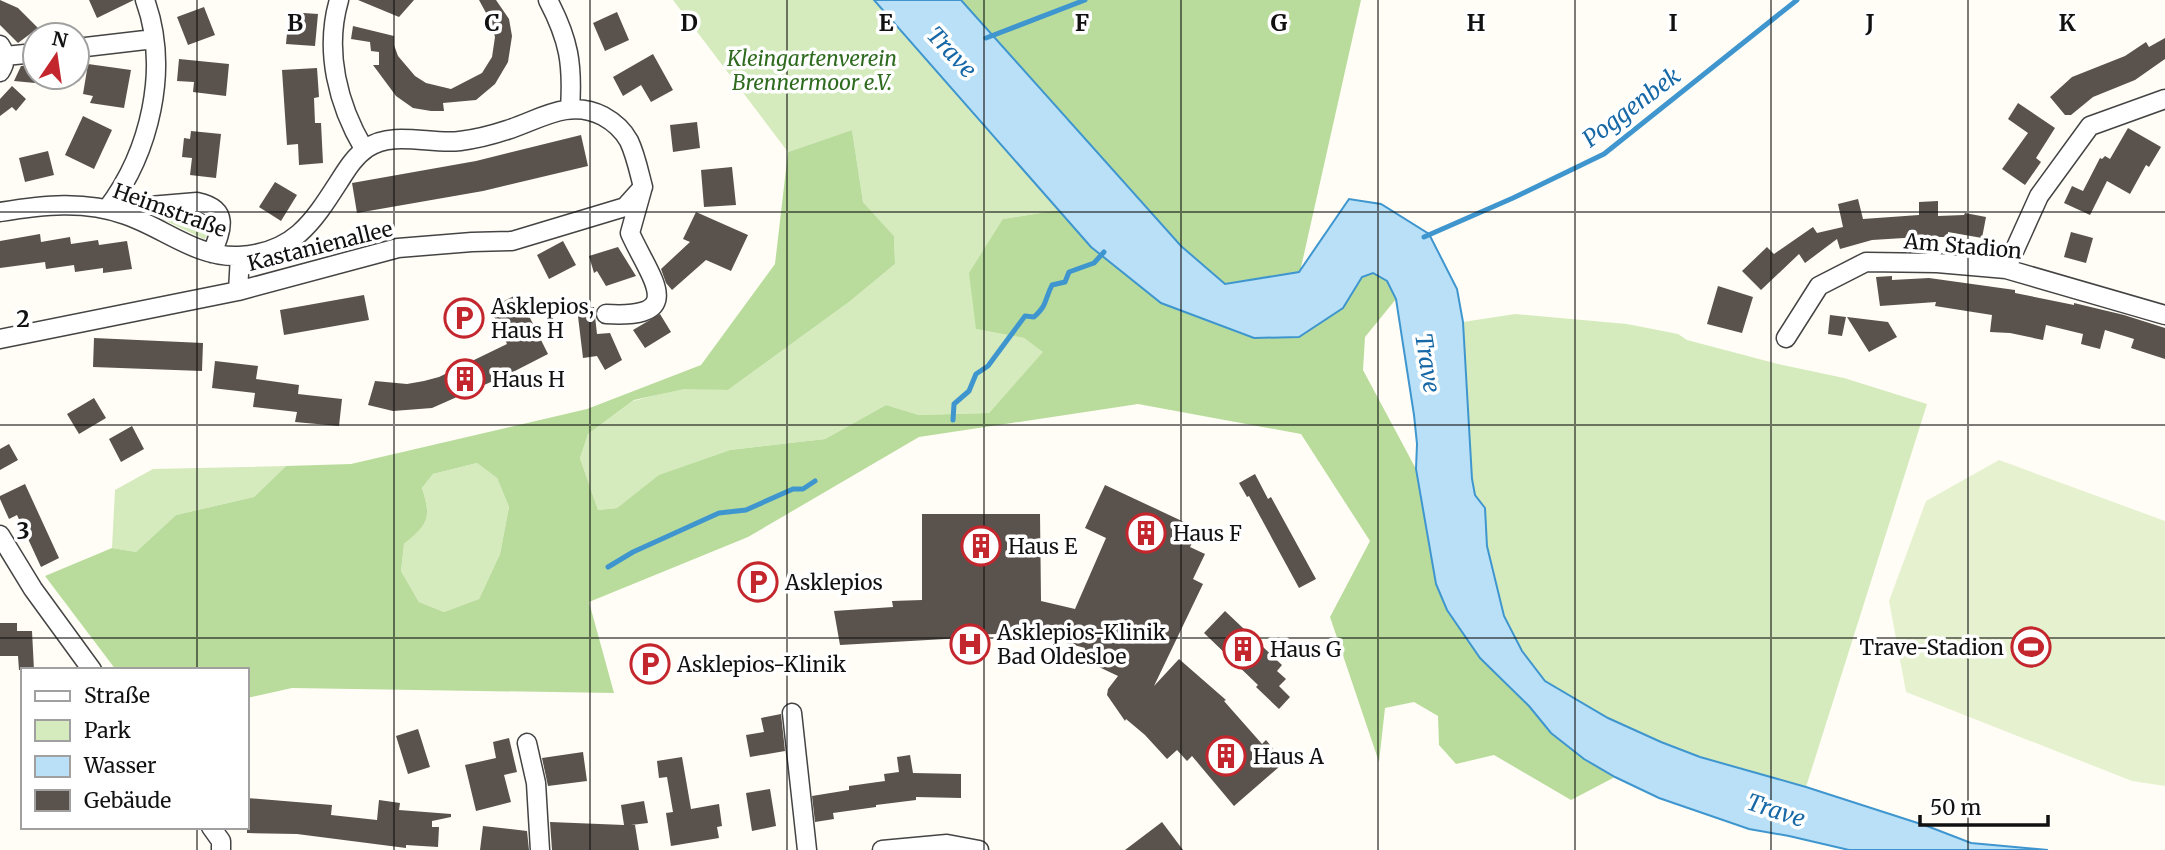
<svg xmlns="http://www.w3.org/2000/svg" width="2165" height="850" viewBox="0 0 2165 850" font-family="Merriweather,serif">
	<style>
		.green { fill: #d5ebbd }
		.forest { fill: #b9dc9c; fill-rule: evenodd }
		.pitch { fill: #e6f2cf }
		.water { fill: #b9e0f7; stroke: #3f96cf; stroke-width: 2 }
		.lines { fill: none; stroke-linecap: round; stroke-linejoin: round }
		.stream { stroke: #3f96cf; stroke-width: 5 }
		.building { fill: #5a524d }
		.minor-casing { stroke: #444; stroke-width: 21 }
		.minor { stroke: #fff; stroke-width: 18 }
		.grid { fill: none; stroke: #111; stroke-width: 2; stroke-opacity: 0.55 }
		.labels { text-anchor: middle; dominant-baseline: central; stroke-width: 7; stroke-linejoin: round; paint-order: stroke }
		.park-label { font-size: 21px; font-style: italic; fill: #2f6b1f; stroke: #fff }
		.street-label { font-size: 21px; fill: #111; stroke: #fff }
		.poi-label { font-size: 21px; fill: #111; stroke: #fff; text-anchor: start }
		.water-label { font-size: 23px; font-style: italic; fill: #1768a6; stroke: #fff }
		.grid-label { font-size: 23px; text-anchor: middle; font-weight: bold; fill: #111; stroke: #fff; stroke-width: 7; stroke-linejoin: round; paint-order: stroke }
	</style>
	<rect width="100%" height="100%" fill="#fffdf5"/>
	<!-- green -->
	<path class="green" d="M673,0H874L1059,210L1003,219L976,329L1024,338L1044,352L989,413L919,415L886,405L825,439L730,450L660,475L617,508L598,510L580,458L588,434L633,401L684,388L728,390L849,302L895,264L894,236L863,202L852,130L788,152Z
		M195,209C212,213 220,227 204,239L147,212Z
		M1515,314L1627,324L1678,334L1687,340L1778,364L1844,378L1927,404L1806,787L1700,757L1661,742L1608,718L1545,681L1522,651L1504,616L1487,546L1485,508L1475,495L1472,479L1463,322Z
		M477,463L497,478L509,507L500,554L479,599L444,612L419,602L401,571L404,544C428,523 432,519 422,488L433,474Z
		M286,466L254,497L176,515L136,552L112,548L115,490L153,469Z"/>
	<!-- forest -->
	<path class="forest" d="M961,0H1361L1300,272L1225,284L1182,246Z
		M852,130L863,202L894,236L895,264L849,302L728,390L684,389L634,400L588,434L580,458L598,510L617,508L659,475L730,450L825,439L886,405L919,415L989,413L1043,352L1024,338L976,329L969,273L1003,219L1059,210L1161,303L1343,308L1362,277L1373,273L1387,281L1396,299L1365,337L1363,370L1416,469L1436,583L1551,733L1584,759L1615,777L1571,800L1494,755L1456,764L1439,745L1438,716L1414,702L1385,708L1379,762L1330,617L1370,541L1301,434L1138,404L919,437L748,537L589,602L614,693L292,688L247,698V670H116L45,576L112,548L136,552L176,515L254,497L286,466L351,464L587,409L701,365L775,264L788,152ZM477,463L497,478L509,507L500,554L479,599L444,612L419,602L401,571L404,544C428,524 432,519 422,488L433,474Z"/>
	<!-- pitch -->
	<path class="pitch" d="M1999,460L2165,521V786L2132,781L1906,692L1889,601L1926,501Z"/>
	<!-- water -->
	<path class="water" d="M874,0H961L1181,246L1225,284L1299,272L1349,199L1381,204L1429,234L1457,289L1463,322L1472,479L1475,495L1485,508L1487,546L1504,616L1522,651L1545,681L1608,718L1661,742L1700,757L1806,787L1927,826L1971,843L2048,850H1849L1789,836L1749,829L1659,798L1615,777L1584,759L1551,733L1529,706L1480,658L1447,610L1436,584L1416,469L1417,444L1414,415L1396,299L1387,281L1373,273L1362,277L1343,308L1299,337L1254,338L1161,303L1091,247Z"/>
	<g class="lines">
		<!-- stream -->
		<path class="stream" d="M986,38L1085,0
			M1424,237L1513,198L1604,154L1797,0
			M953,420L954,404L969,391L976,374L988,366L1025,316L1034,317C1048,304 1044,301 1052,285L1065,282L1069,272L1094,263L1104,252
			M608,567L633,552L719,513L746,510L793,489H803L815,481"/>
	</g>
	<!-- building -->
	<path class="building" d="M0,0L18,8L38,28L18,43L0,25Z
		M89,0H134L97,18Z
		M358,0H414L399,17Z
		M479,0H496L509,19L512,36L508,62L495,84L476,100L443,103L444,111H431L413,108L396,96L373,65H379V52L371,51L370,42L351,39L353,26L394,36V45L398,56L415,76L426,83L451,89L482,73L492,57L495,37L491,22Z
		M204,7L215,35L188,45L177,17Z
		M289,12L318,14L315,46L286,44Z
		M617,12L629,40L605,51L593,23Z
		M2165,38V59L2135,80L2093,97L2071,115H2065L2050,97L2072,77L2125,56L2146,42L2149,47Z
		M653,54L673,90L651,102L641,85L623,96L613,77Z
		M179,59L229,64L226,96L193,92L194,82L177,81Z
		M88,64L131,70L124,108L90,103L93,96L83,94Z
		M35,65V83L14,81L21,66Z
		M317,68L319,97L314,98L315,123H321L323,163L299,165L298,144L287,145L282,70Z
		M12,86L26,99L16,111L12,107L0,116V99Z
		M2018,103L2055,128L2036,158L2041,162L2025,185L2002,169L2028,133L2008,119Z
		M83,116L112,130L94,169L65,155Z
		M697,122L700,148L673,152L670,125Z
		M2128,128L2161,147L2149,167L2146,165L2130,194L2107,181L2090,215L2064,203L2072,186L2083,191L2100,158L2102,159L2105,156L2110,159Z
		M191,131L221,134L216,178L190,175L192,158L182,157L184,138L190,139Z
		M581,135L588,166L483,191L357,213L352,183L476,161Z
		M48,151L54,175L25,182L19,158Z
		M732,167L736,205L704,207L701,170Z
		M275,182L297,195L281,221L259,207Z
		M1858,199L1863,219L1919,215V202L1938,201V216L1964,215L1965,213L1986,217L1982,238L1948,232V237H1920L1872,240L1840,249L1837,239L1805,263L1799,254L1761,290L1742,271L1767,247L1774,254L1813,227L1817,233L1843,227L1838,204Z
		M696,212L748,235L731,271L706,260L672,290L666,283L661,269L690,242L683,239Z
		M2071,232L2093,238L2086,263L2064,257Z
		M40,234L41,242L70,237L71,244L98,240L99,245L127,241L132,269L103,273V268L75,272L74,265L46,269L45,262L0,268V241Z
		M563,241L576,265L549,279L537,255Z
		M618,247L636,276L606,286L597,271L594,273L589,256Z
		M1892,276V280L1929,278L2015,290V293L2074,305V303L2124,315L2165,328V359L2131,348L2134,339L2105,330L2100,349L2081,344L2083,334L2046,325L2043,340L2010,333L1990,332L1992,315L1935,306L1936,302L1880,306L1876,277Z
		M1718,286L1753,297L1742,333L1707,324Z
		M518,294L548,354L509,374L432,408L393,411L368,405L375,381L407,384L424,381L439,377L507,344L490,308Z
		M364,295L369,320L284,335L280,310Z
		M594,307L597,334L610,333L622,360L605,370L597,356L583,358L577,308Z
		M660,314L671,332L645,348L633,330Z
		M1830,315L1846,317L1842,336L1828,334Z
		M1847,317L1888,322L1897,337L1869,352Z
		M94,338L203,343L202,371L93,367Z
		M215,361L258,366L256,379L299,385L298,394L342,399L339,426L295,422L297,412L253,407L255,393L212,388Z
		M94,398L106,418L79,434L67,414Z
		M132,426L144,449L121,462L109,439Z
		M9,444L18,460L0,470V449Z
		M1255,474L1268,499L1271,497L1316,579L1299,588L1249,496L1247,497L1239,483Z
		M25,484L59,558L41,567L17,515L9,519L0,499V496Z
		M1105,485L1199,529L1190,547L1205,554L1193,579L1203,584L1154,686L1179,659L1226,700L1224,701L1262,744L1266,740L1275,751L1269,756L1279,767L1234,806L1192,756L1187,761L1177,750L1167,759L1145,735L1126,719L1125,721L1107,695L1108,689L1118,676L1082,659L1085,648L1033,634L1032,638L998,634L963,635V638L840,645L834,611L893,607L892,601L922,600V514H1040L1041,601L1075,609L1106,538L1085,528Z
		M1225,611L1282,665L1277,671L1286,679L1279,686L1290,697L1279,709L1256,687L1258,685L1204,633Z
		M0,623H17V631H32L34,670H19L18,656H0Z
		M781,714L785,751L750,757L746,735L764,732L761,718Z
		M418,729L430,767L408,774L396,736Z
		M509,738L517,772L504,775L511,802L476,811L465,765L496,758L493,742Z
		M583,752L587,781L548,786L542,758Z
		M910,755L913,773L961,774V798L916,797V800L876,805V807L833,813L834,819L815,822L812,796L849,790V786L885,781L884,774L899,772L897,757Z
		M682,757L691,809L719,804L722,826L717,827L719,838L671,846L666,813L673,812L667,777L659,778L657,761Z
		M770,789L776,826L752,831L746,793Z
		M247,798L332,805L331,815L377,820L379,800L400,803L399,810L451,814V817L432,821V827H439L438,847L406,845V848L297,834L247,833Z
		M644,801L648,823L631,825H635L639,850H552L550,822L624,825L621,805Z
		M1162,822L1183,850H1125Z
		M483,826L527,831L529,850H480Z"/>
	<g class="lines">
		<!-- minor casing -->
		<g class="minor-casing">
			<path id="minor" d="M339,0C324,51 338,105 364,149
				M548,0C569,40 573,64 570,109
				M0,45C6,54 6,63 0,72
				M77,48L154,39
				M5,56L35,53
				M107,209C150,152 170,69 145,0
				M114,209L197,202C230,209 222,229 212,253
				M0,212C43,205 84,200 126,215C164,228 197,258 239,256C294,253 313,222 340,180C347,169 355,156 367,148C393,130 431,145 460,141C476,139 492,135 507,130C539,120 569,98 603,116C614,122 623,130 629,141C636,156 639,172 643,187
				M2006,269L2039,196L2090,126L2165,99
				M238,291L240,256
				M606,314C689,319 650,278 630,233L642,190
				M1786,338L1819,286L1866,262L1937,263L2006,269L2165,315
				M0,339L238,291L398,248L472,242L512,241L625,207L643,187
				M0,535L33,589L92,670
				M792,713L807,850
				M527,743L536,783L540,850
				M211,827L221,841V850
				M882,850L947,844L979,850"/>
		</g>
		<!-- minor -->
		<use href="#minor" class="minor"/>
	</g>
	<!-- grid -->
	<path class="grid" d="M197,0V670M394,0V850M590,0V850M787,0V850M984,0V850M1181,0V850M1378,0V850M1575,0V850M1771,0V850M1968,0V850M0,212H2165M0,425H2165M0,638H2165M197,827V850"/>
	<!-- icons -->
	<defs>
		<g id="parking-ring" transform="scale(2.0125)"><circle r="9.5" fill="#fff" stroke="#c4262e" stroke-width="1.5"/><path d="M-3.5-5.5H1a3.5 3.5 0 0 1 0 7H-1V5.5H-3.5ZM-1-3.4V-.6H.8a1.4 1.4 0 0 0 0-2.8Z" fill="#c4262e"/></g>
		<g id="building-ring" transform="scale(2.0125)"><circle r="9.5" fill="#fff" stroke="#c4262e" stroke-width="1.5"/><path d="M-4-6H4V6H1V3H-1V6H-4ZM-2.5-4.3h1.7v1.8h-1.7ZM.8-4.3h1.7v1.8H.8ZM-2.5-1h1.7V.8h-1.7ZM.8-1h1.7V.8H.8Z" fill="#c4262e"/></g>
		<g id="hospital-ring" transform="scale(2.0125)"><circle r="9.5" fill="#fff" stroke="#c4262e" stroke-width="1.5"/><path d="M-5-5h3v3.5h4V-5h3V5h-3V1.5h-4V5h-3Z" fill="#c4262e"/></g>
		<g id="stadium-ring" transform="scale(2.0125)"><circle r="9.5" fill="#fff" stroke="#c4262e" stroke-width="1.5"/><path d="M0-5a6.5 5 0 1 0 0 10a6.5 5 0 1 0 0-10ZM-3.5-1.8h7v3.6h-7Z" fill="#c4262e"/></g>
	</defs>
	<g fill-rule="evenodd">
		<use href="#parking-ring" x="464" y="318"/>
		<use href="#building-ring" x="465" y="379"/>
		<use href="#building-ring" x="1146" y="533"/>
		<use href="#building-ring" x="981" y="546"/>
		<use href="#parking-ring" x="758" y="582"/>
		<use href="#hospital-ring" x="970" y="644"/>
		<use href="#stadium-ring" x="2031" y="647"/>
		<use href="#building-ring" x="1243" y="649"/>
		<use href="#parking-ring" x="650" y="664"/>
		<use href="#building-ring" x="1226" y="756"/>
	</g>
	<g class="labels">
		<!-- park labels -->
		<g class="park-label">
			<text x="812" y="58">Kleingartenverein<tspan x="812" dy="24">Brennermoor e.V.</tspan></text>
		</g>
		<!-- street labels -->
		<g class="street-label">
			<text transform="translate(170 210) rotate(20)">Heimstraße</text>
			<text transform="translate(320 246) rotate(-14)">Kastanienallee</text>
			<text transform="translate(1963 246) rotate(5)">Am Stadion</text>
		</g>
		<!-- poi labels -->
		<g class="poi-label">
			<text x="491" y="306">Asklepios,<tspan x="491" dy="24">Haus H</tspan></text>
			<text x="492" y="379">Haus H</text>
			<text x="1173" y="533">Haus F</text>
			<text x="1008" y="546">Haus E</text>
			<text x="785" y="582">Asklepios</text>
			<text x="997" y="632">Asklepios-Klinik<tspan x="997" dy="24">Bad Oldesloe</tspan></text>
			<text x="2004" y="647" text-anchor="end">Trave-Stadion</text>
			<text x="1270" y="649">Haus G</text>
			<text x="677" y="664">Asklepios-Klinik</text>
			<text x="1253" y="756">Haus A</text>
		</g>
		<!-- water labels -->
		<g class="water-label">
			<text transform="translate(952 52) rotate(47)">Trave</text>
			<text transform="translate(1631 107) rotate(-37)">Poggenbek</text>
			<text transform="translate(1428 363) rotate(81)">Trave</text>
			<text transform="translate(1776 810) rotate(18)">Trave</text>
		</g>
	</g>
	<g class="grid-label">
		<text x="295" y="31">B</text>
		<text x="492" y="31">C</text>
		<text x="689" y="31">D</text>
		<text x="886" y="31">E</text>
		<text x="1082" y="31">F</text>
		<text x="1279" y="31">G</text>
		<text x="1476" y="31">H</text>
		<text x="1673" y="31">I</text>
		<text x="1870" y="31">J</text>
		<text x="2067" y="31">K</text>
		<text x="23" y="327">2</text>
		<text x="23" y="539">3</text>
	</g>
	<!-- legend -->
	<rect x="21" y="668" width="228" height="161" fill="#ffffff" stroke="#a0a0a0" stroke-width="2"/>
	<rect x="35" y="691" width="35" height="10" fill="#ffffff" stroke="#a0a0a0" stroke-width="2"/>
	<text x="84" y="703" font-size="21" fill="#111111">Straße</text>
	<rect x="35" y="720" width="35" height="21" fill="#d5ebbd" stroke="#a0a0a0" stroke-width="2"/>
	<text x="84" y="738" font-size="21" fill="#111111">Park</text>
	<rect x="35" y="756" width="35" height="21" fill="#b9e0f7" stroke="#a0a0a0" stroke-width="2"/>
	<text x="84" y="773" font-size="21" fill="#111111">Wasser</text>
	<rect x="35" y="790" width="35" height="21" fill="#5a524d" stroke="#a0a0a0" stroke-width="2"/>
	<text x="84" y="808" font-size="21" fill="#111111">Gebäude</text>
	<!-- north arrow -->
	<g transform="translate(56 56) rotate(13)"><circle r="33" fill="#ffffff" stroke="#a0a0a0" stroke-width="2"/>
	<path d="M0-5L12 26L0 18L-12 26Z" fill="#c4262e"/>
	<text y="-10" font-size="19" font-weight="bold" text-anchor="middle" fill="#111111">N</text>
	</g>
	<!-- scale -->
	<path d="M1920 815v10h128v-10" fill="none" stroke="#111111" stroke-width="3.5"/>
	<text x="1930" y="815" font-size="21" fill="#111111" stroke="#ffffff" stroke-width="5" paint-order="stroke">50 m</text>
</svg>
